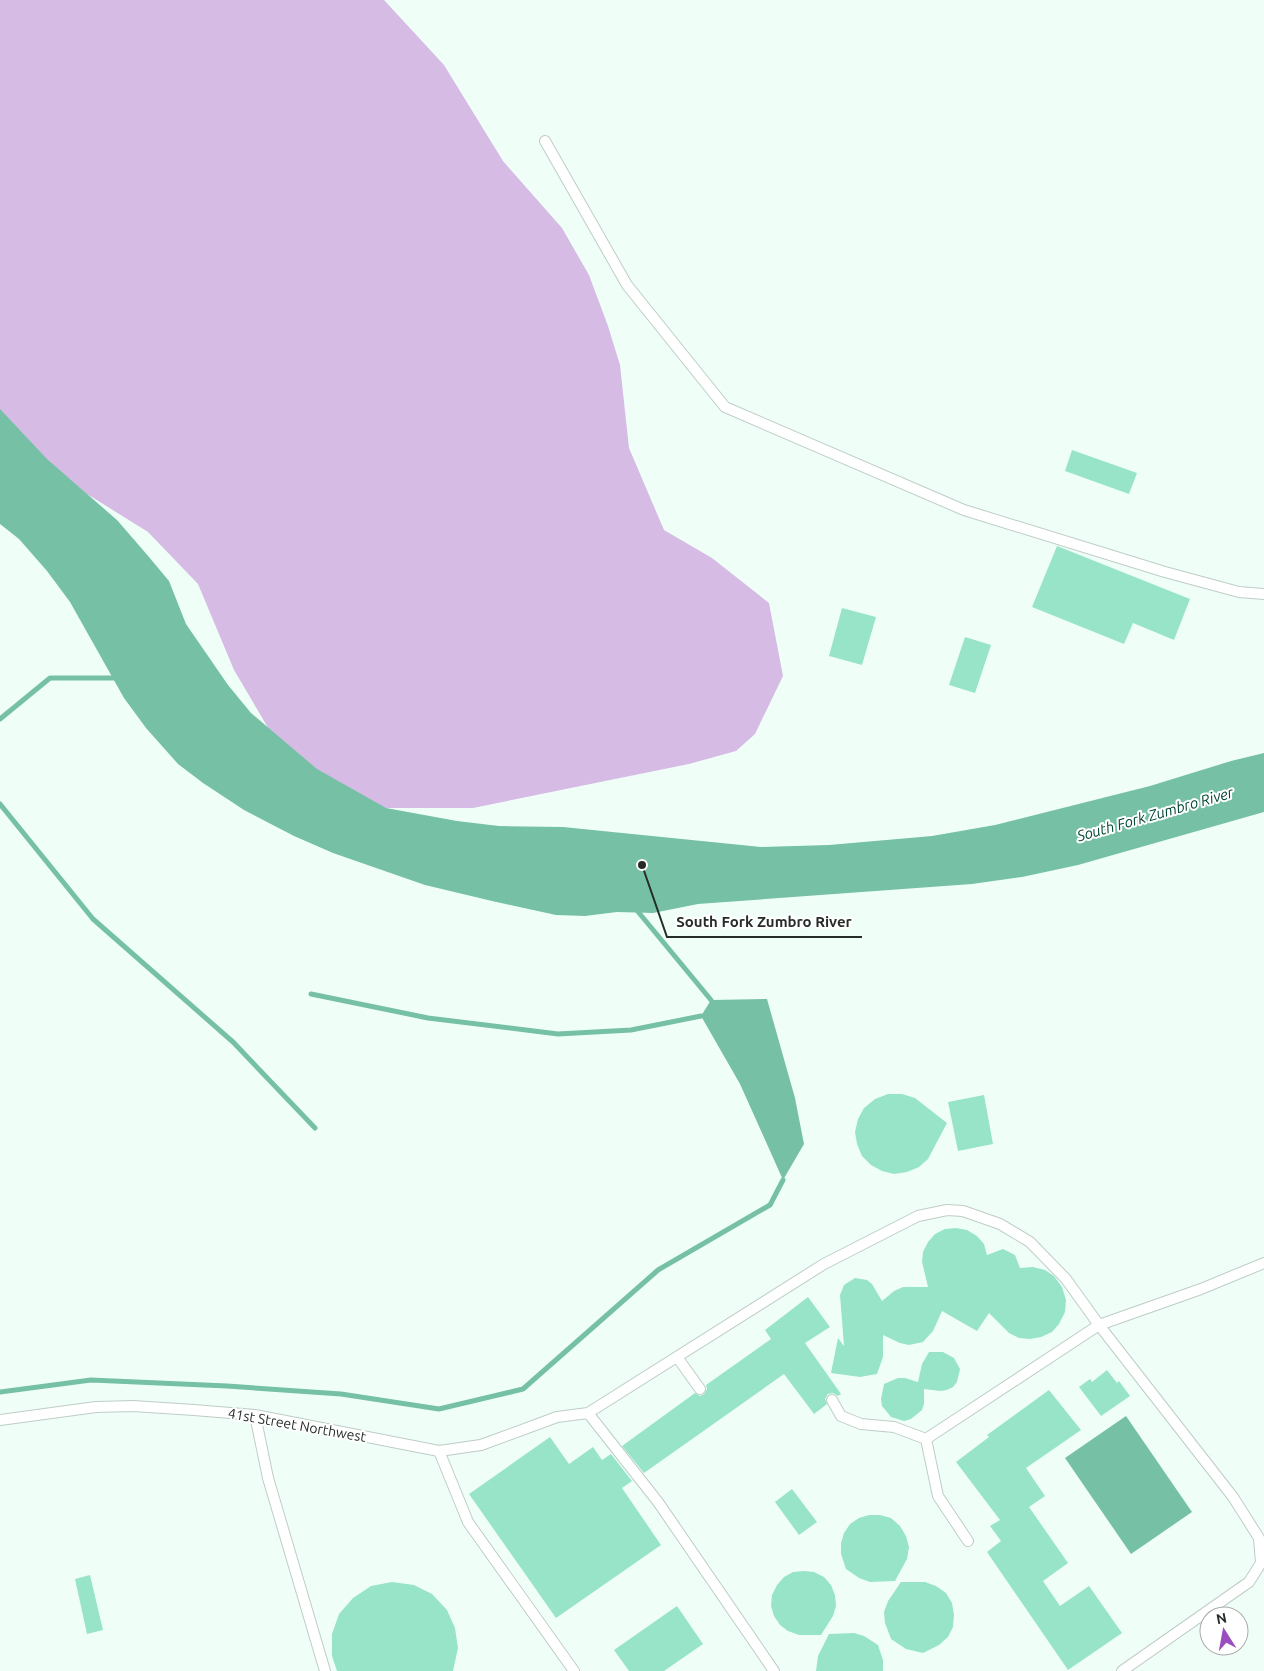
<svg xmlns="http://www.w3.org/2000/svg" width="1264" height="1671" viewBox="0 0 1264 1671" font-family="Ubuntu,sans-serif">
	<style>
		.green { fill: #d6bbe5 }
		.water { fill: #76c1a6 }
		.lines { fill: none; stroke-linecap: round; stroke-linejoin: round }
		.stream { stroke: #76c1a6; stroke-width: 5 }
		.building { fill: #98e4c8 }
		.service-casing { stroke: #becdc7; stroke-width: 12 }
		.service { stroke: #fff; stroke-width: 10 }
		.labels { text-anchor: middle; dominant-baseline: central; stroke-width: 4; stroke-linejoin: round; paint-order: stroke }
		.street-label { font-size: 14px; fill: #262c29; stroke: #fff }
		.water-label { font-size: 15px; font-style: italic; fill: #034735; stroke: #fff }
		.leader { fill: none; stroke: #262c29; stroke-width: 2 }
		.callout-dot { fill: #262c29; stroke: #fff; stroke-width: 2 }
		.callout-label { font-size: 15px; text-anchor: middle; font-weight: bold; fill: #262c29; stroke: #fff; stroke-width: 4; stroke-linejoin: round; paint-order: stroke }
	</style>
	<rect width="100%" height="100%" fill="#effff8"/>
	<!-- green -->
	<path class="green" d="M0,0H384L444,65L503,161L562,228L589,275L608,326L620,365L629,448L664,530L712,558L769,603L783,676L755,734L736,751L689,764L473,808H385L287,760L234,670L198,584L148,532L87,494L0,420Z"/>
	<!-- water -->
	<path class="water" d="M0,409L47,459L117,520L149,557L169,581L186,624L228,685L251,713L317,769L386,808L457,821L499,826L563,827L761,847L829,845L932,836L995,825L1150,786L1231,761L1264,753V812L1078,865L1022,877L972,884L698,904L653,913L617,912L585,916L556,915L492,901L425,885L333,853L294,836L244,810L203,783L178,764L146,728L124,698L70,602L47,571L19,539L0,524Z
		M767,999L795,1098L804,1144L783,1180L740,1084L701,1016L711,1000Z
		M1126,1416L1192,1512L1131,1554L1065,1458Z"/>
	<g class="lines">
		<!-- stream -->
		<path class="stream" d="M0,719L50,678H117
			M0,804L93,919L233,1042L315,1128
			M635,908L711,1000
			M311,994L428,1018L558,1034L631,1030L701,1016
			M0,1392L91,1380L227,1386L341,1394L439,1409L523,1389L658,1270L770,1205L783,1180"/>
	</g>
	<!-- building -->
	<path class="building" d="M1072,450L1137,473L1129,494L1065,471Z
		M1057,546L1190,599L1174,640L1133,623L1124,644L1032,607Z
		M842,608L876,617L862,665L829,656Z
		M965,637L991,645L975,693L949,685Z
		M888,1094H902L915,1098L947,1123L928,1159L919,1167L907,1172L894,1174L882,1171L871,1165L862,1156L857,1144L855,1132L858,1119L864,1108L875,1099Z
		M984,1095L993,1144L958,1151L948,1102Z
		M956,1228L967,1230L977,1236L984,1244L987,1255L1003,1249L1015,1255L1020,1268L1033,1267L1045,1270L1054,1276L1062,1287L1066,1300L1065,1312L1059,1324L1052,1332L1041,1337L1030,1339L1019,1338L1009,1333L989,1313L977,1331L942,1311L933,1331L923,1342L909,1345L900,1343L883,1335V1357L877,1374L860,1377L831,1373L838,1338L844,1346L840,1295L844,1285L855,1278L867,1280L872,1284L882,1301L894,1291L903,1287H928L922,1262L923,1252L928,1242L935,1234L945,1229Z
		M808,1297L830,1327L805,1343L841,1394L838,1396L833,1393L828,1394L825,1399L827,1404L814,1414L784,1374L644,1473L622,1446L695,1393L700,1396L704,1394L707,1389L706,1385L771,1339L765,1330Z
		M929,1352H943L954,1358L960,1369L957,1382L953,1387L947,1390L940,1391L924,1389V1404L922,1410L911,1419L904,1421L891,1417L882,1406L881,1399L884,1384L898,1378H905L918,1382L922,1364Z
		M1107,1370L1117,1383L1119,1381L1130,1396L1101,1416L1079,1387L1090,1379L1092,1382Z
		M1049,1390L1081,1430L1026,1468L1045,1496L1029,1507L1068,1563L1043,1581L1060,1606L1089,1586L1122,1633L1068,1670L987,1552L1001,1541L990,1526L1000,1520L956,1462L989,1437L987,1435Z
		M550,1437L569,1464L593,1447L602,1460L611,1454L632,1481L622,1488L661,1545L556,1618L469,1494Z
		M792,1489L817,1522L799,1535L775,1502Z
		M869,1515H880L891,1518L900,1526L906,1536L909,1547L907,1559L895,1581L870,1582L859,1578L846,1569L841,1554V1543L844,1533L850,1524L859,1518Z
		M804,1571L814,1572L824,1577L831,1585L835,1595L836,1606L833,1616L821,1635H799L788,1631L780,1625L774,1616L771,1606L772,1595L777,1585L784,1577L793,1572Z
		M90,1575L103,1630L87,1634L75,1579Z
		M392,1582L414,1585L432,1594L447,1610L455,1628L458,1648L453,1671H337L332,1656V1634L339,1614L353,1598L371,1586Z
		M901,1582H925L936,1586L946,1593L952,1603L954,1615L953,1627L948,1637L939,1645L923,1653L906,1649L891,1639L885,1623L884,1612L888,1601Z
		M677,1606L703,1644L664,1671H629L614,1650Z
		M854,1633L864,1636L878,1645L883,1660V1671H816L818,1656L829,1634Z"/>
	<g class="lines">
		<!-- service casing -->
		<g class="service-casing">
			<path id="service" d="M545,141L627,285L725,407L964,510L1165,572L1239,592L1264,594
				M677,1357L700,1389
				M832,1400L841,1416L861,1424L894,1427L926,1439
				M588,1413L658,1502L774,1671
				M255,1415L268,1478L325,1671
				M0,1420L96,1407L133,1406L194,1410L255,1415L439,1451L481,1445L557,1417L588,1413L824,1264L918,1216L947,1210L963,1211L1000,1224L1030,1242L1066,1279L1099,1325L1233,1497L1259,1538L1261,1563L1249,1582L1122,1671
				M439,1451L468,1522L574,1671
				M968,1541L938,1496L926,1439L1099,1325L1201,1289L1264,1263"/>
		</g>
		<!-- service -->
		<use href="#service" class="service"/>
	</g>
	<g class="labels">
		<!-- street labels -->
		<g class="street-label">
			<text transform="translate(297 1425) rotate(10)">41st Street Northwest</text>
		</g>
		<!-- water labels -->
		<g class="water-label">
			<text transform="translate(1155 814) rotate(-16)">South Fork Zumbro River</text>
		</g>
	</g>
	<!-- callouts -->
	<path class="leader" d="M642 865L667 937H862"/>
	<circle class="callout-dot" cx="642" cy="865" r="5"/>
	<g class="callout-label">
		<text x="764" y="927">South Fork Zumbro River</text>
	</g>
	<!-- north arrow -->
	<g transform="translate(1224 1631) rotate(349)"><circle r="24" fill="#ffffff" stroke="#a8aba9"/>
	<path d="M0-4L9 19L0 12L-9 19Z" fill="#9a4ebf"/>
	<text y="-8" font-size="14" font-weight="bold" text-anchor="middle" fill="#262c29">N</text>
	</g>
</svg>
